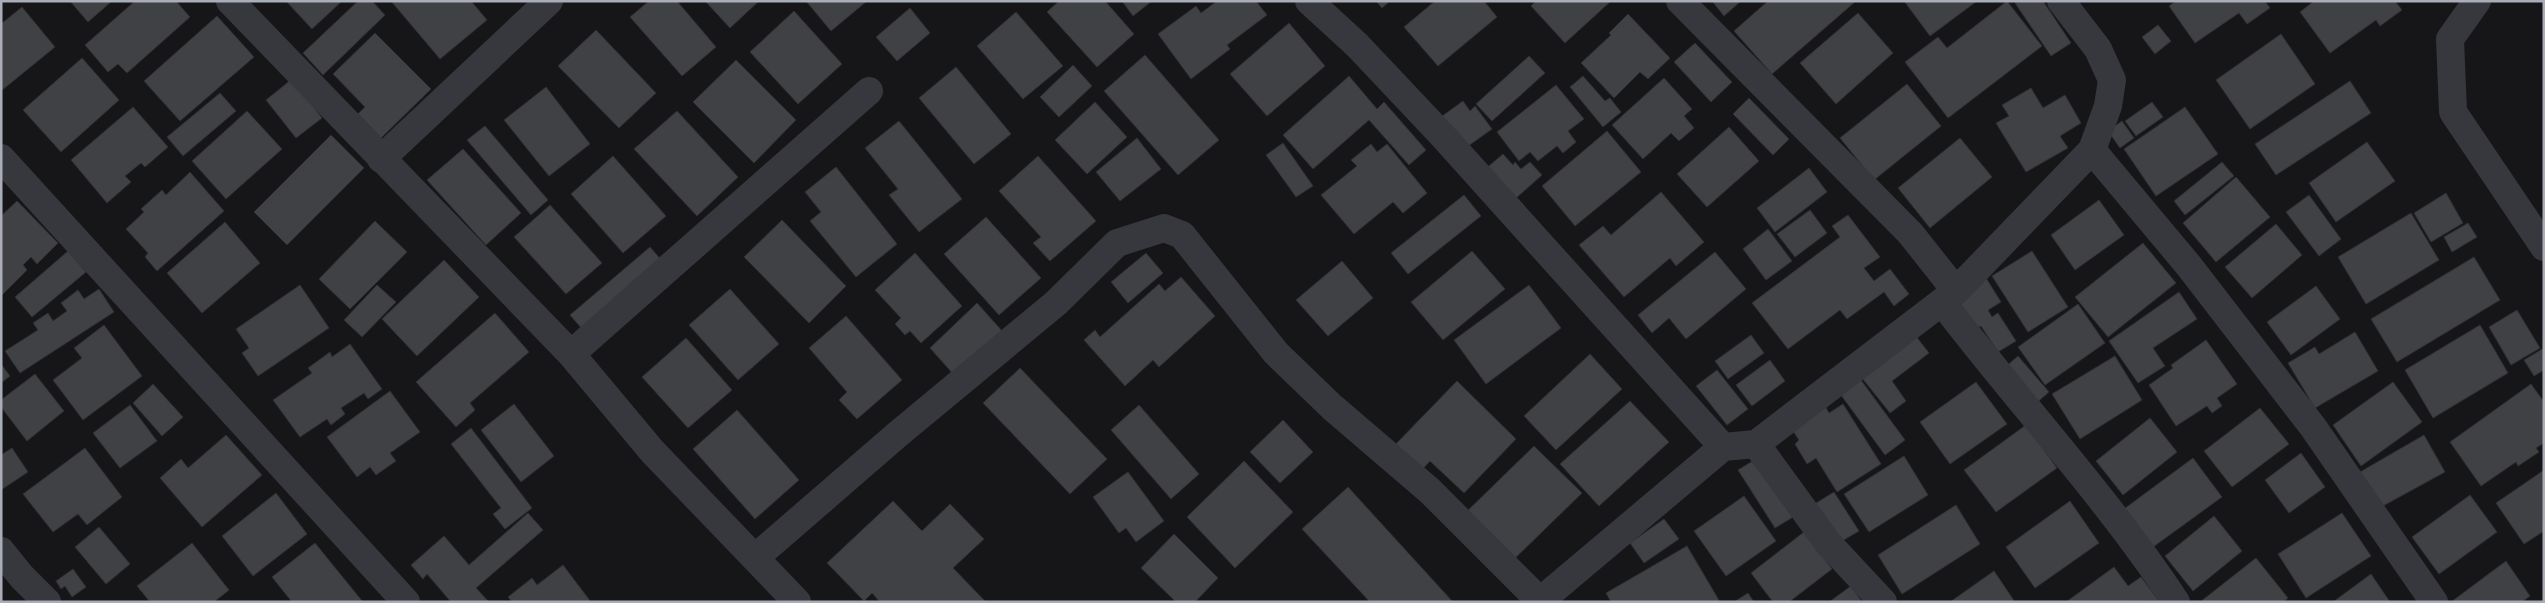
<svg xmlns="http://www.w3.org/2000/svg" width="2545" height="603" viewBox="0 0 2545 603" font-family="Figtree,sans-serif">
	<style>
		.building { fill: #404145; stroke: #303034 }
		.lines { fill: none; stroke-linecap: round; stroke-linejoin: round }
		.minor { stroke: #37383d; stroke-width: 28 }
	</style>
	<rect width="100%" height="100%" fill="#161618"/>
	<!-- building -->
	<path class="building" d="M70,1H112L88,22Z
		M135,1H176L190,17L127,73L118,64L108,72L85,45Z
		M286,1H342L312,29Z
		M358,1H372L385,15L323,75L303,53Z
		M391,1H471L487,20L440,59Z
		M649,1H677L716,47L682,76L630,17Z
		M705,1H759L730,28Z
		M806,1H867L831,31Z
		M1059,1H1105L1134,34L1097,67L1047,12Z
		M1122,1H1152L1133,16Z
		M1217,1H1256L1267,15L1227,45L1230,49L1191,79L1158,34L1196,6L1201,13Z
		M1376,1H1390L1382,8Z
		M1435,1H1484L1497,17L1438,66L1404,27Z
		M1536,1H1611L1565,43L1531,6Z
		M1712,1H1741L1724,16Z
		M1768,1H1856L1772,74L1734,31Z
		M1904,1H1977L1930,36Z
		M2007,1L2042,46L1948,118L1905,62L1938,37L1947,48Z
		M2019,1H2043L2071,43L2051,56L2015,3Z
		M2176,1H2265L2270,8L2247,24L2239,13L2195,43L2169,6Z
		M2314,1H2395L2402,10L2380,26L2376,20L2330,53L2300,12Z
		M22,7L55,47L1,91V24Z
		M910,8L930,33L897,61L876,37Z
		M794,11L842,64L798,104L750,52Z
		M1016,12L1063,66L1023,99L977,46Z
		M1858,13L1893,53L1836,104L1800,63Z
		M1628,14L1670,58L1648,79L1640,72L1614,98L1581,63L1611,35L1609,33Z
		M217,16L254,57L180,121L144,81Z
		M1289,23L1325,66L1267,116L1230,74Z
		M2158,25L2171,41L2155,54L2142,37Z
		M596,30L656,93L619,128L558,66Z
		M375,33L431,89L381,138L358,114L365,107L333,74Z
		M2281,34L2315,84L2250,129L2216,80Z
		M1695,43L1732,82L1711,102L1674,62Z
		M1145,55L1219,140L1178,175L1104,91Z
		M1529,56L1545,73L1492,121L1476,104Z
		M82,58L119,100L61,152L23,110Z
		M736,60L796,120L754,163L693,102Z
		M1073,65L1092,86L1059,117L1040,97Z
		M956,67L1011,134L974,164L919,98Z
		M1349,76L1377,109L1384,102L1426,150L1409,165L1369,120L1313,169L1283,135Z
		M1583,76L1605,101L1610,98L1621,112L1603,127L1570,87Z
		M1664,78L1692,109L1684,116L1694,128L1679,141L1671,133L1643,159L1612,125Z
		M292,79L322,118L296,138L266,100Z
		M2350,81L2371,113L2276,175L2255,144Z
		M1907,84L1941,126L1874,180L1840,138Z
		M1556,85L1584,119L1568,131L1576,142L1563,153L1557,146L1538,161L1530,152L1519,161L1497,132Z
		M546,87L590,144L549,176L504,120Z
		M2031,88L2043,108L2065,95L2081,123L2060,136L2068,148L2026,172L1996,123L2009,116L2002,105Z
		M220,93L236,111L183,156L167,137Z
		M1749,98L1789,139L1773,155L1733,114Z
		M1463,101L1470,111L1475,106L1492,129L1464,149L1441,117Z
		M1095,102L1127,137L1087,174L1055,140Z
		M2152,102L2163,117L2136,136L2125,121Z
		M133,107L168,147L145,167L141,163L125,176L131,182L107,203L71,160Z
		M2185,107L2218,154L2156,196L2124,149Z
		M247,111L282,149L226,199L192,161Z
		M677,111L738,177L697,216L634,149Z
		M899,121L962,199L919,232L889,195L898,189L865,148Z
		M2122,121L2134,138L2120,148L2108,131Z
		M485,126L548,200L531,215L467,140Z
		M1729,127L1759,161L1707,207L1677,174Z
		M1607,131L1641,172L1575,226L1542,186Z
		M331,135L364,168L287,245L254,212Z
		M1137,138L1161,169L1120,201L1096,172Z
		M1960,138L1992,177L1930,228L1898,188Z
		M2367,142L2395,181L2336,222L2309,183Z
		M1283,143L1313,186L1296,197L1266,155Z
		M1371,144L1377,152L1387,144L1427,193L1403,213L1393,202L1354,234L1321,195L1357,166L1351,160Z
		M463,149L521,213L486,245L427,180Z
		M1503,154L1513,165L1515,162L1521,169L1530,162L1542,175L1515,199L1483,171Z
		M613,156L666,216L623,253L571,194Z
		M1038,156L1096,221L1050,261L1033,243L1041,237L999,191Z
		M2222,162L2234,176L2185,215L2174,201Z
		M836,167L897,244L856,277L810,221L821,212L805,192Z
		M1809,168L1827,192L1775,232L1757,208Z
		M190,172L224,211L157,271L145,257L148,253L126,229L144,212L141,209L162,190L166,195Z
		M2236,177L2270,217L2216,262L2183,223Z
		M1661,192L1704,242L1676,266L1670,258L1624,297L1579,245L1603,226L1611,235Z
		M2446,193L2463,223L2431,242L2414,213Z
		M1464,195L1481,216L1408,274L1391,253Z
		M2309,195L2341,239L2319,256L2286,212Z
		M2099,200L2124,235L2075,270L2051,235Z
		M17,201L58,243L37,264L31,257L23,265L27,270L1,296V216Z
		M550,205L602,263L566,294L514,237Z
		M1810,210L1827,233L1795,257L1777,234Z
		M2411,213L2439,260L2366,304L2338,257Z
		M1848,215L1880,257L1864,268L1874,281L1890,269L1909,294L1894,306L1884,292L1847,319L1840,310L1788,349L1752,303L1840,237L1832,226Z
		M986,217L1041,278L999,315L944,254Z
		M782,220L846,286L809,323L744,257Z
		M375,221L407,252L350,309L319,279Z
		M225,222L260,263L202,313L167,273Z
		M2468,223L2477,237L2452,252L2444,237Z
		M2276,224L2302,255L2252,298L2225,267Z
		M1768,229L1792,261L1766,280L1743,249Z
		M2143,243L2176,283L2108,337L2075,297Z
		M650,247L663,262L583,330L570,315Z
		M68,251L86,272L32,317L15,297Z
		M1472,251L1505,289L1443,340L1411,302Z
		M2032,251L2068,307L2028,332L1992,276Z
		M1715,252L1746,289L1686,339L1669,318L1652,333L1638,315Z
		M915,253L962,306L921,343L910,331L905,335L895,324L901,318L875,290Z
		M1146,253L1163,273L1128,303L1111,282Z
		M2474,257L2500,300L2397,362L2371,319Z
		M444,260L479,297L417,356L382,319Z
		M1342,261L1373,298L1328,336L1296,300Z
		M1181,277L1215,316L1159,367L1153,360L1125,386L1084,340L1095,330L1100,337L1159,284L1165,291Z
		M1986,278L2001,302L1988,310L1992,317L1998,313L2016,341L1998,352L1981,326L1973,331L1954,298Z
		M300,285L329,328L258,376L242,353L249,348L236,329Z
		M377,285L396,302L362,337L344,320Z
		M1529,285L1561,328L1486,384L1454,340Z
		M2316,286L2340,319L2291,355L2267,322Z
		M99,289L114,312L20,373L5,351L38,330L33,323L48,313L53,321L67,311L61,303L78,290L84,299Z
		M730,289L779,344L738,380L689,325Z
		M2179,292L2197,319L2153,348L2165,366L2138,383L2109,341Z
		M977,303L1003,332L955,376L930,348Z
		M2078,304L2105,343L2045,385L2018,347Z
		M2517,310L2540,348L2511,365L2489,327Z
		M495,313L529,352L470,403L475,410L456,427L416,382Z
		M846,316L902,380L857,419L839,400L847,392L809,348Z
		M104,325L142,376L83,420L53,380L82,358L74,348Z
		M2480,325L2508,373L2433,418L2405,370Z
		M1912,331L1929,353L1892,381L1906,401L1890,413L1858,373Z
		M2355,332L2378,371L2315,408L2288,363L2315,347L2319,354Z
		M1751,335L1764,353L1728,379L1715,361Z
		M686,338L732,390L688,428L642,377Z
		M2206,340L2237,384L2217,398L2222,406L2212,413L2207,406L2176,426L2149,385L2173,368L2171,365Z
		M350,344L382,389L368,399L364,393L341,408L345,414L331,425L327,419L300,437L273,400L312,373L308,368L330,352L332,357Z
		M2544,348V370L2534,376L2524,360Z
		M1590,354L1622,389L1556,450L1524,416Z
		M2018,356L2049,392L2034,405L2002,370Z
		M2115,356L2142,400L2080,439L2052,394Z
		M1770,360L1785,381L1752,406L1736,385Z
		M1,364L10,376L1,383Z
		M1020,368L1107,459L1070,494L983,403Z
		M1717,370L1748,409L1727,425L1696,386Z
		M35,374L64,411L27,441L1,407V400Z
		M1858,376L1905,440L1885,455L1838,391Z
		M1457,381L1516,439L1464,493L1430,461L1419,473L1393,447Z
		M1976,382L2007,424L1950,464L1920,422Z
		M2393,382L2422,422L2361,466L2333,425Z
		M153,384L183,417L162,436L133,403Z
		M2531,384L2544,402V443L2536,448L2539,452L2518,466L2516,462L2481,486L2450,442Z
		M390,391L420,432L390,453L396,461L376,475L370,467L357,477L327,437Z
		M1630,401L1669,442L1599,506L1560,464Z
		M514,404L554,456L521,482L481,430Z
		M1843,404L1881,464L1837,492L1816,458L1807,464L1795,444L1799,440L1791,428L1825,406L1829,413Z
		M130,405L157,441L120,468L93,433Z
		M1139,405L1199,474L1171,499L1111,430Z
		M2260,408L2289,444L2232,487L2204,451Z
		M737,410L799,480L755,519L693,449Z
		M2150,418L2177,452L2123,495L2096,461Z
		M1283,420L1313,452L1280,483L1250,452Z
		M2026,425L2057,468L1996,512L1964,470Z
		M471,428L532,508L505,529L493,514L501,508L451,444Z
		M226,435L262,475L202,527L160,478L181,459L188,468Z
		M2424,435L2445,472L2381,507L2360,472Z
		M1534,446L1582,493L1504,569L1457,521Z
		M12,448L28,472L1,490V455Z
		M85,448L122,497L87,525L78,514L53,532L23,494Z
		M2301,453L2325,487L2289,513L2265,480Z
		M1761,456L1798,514L1775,528L1738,470Z
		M1904,456L1928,495L1869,532L1844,494Z
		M2193,458L2222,497L2153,547L2124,509Z
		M1244,461L1293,512L1235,568L1187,517Z
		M2544,470V531L2524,544L2496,503Z
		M1128,472L1164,521L1136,542L1126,528L1119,533L1093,497Z
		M1348,487L1453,602H1370L1302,529Z
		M1834,492L1859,531L1837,544L1813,505Z
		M276,493L307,534L253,576L222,536Z
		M2470,495L2497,532L2439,574L2412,537Z
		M1744,496L1776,541L1726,576L1694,531Z
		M893,501L922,531L950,504L984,539L953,568L986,602H880L872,593L864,601L827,563Z
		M2070,501L2099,543L2035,588L2006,547Z
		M1956,505L1980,544L1902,594L1878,555Z
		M528,513L543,530L476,588L489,602H451L427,574L423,579L411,565L444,536L469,565Z
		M2342,513L2371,556L2306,598L2278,554Z
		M2214,516L2242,551L2193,591L2165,556Z
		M1664,519L1679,539L1644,563L1630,543Z
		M99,527L130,564L106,584L75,547Z
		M1804,532L1832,569L1789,602H1773L1751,573Z
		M1174,534L1218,578L1195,602H1176L1141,568Z
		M192,543L229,590L214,602H150L137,586Z
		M315,543L363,602H292L272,577Z
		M1687,546L1720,602H1611L1606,593Z
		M2256,558L2288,598L2283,602H2200Z
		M2506,561L2530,596L2522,602H2451Z
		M563,565L591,602H512L508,597L532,578L537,585Z
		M2114,567L2128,586L2141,577L2159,601L2066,602Z
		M73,569L86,587L72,597L65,586L61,589L56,581Z
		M1994,571L2015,602H1950Z
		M2371,574L2390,602H2333Z
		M1851,586L1862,602H1829Z
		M1748,593L1754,602H1734Z"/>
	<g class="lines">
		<!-- minor -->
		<path class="minor" d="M230,1L571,354L652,451L797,602
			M1309,1L1357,45L1442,135L1723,447
			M1680,1L1910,233L1956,291
			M2477,1L2450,39L2453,112L2544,247
			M2092,150L2189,266L2313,427L2434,602
			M1,158L406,602
			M381,159L549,1
			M1942,302C2019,403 2106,496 2176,602
			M571,354L869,91
			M1756,444L1828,543L1883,602
			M1,551L22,577L47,602
			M756,557L898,434L1056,303L1117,243L1164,228L1182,235L1276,353L1332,407L1430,491L1539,600L1537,602
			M1539,602L1723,447L1756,444L1956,291L2092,150L2108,106L2112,80L2098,49L2061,1"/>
	</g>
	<!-- border -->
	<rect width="2545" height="603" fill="none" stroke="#a8adb8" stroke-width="5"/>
</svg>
